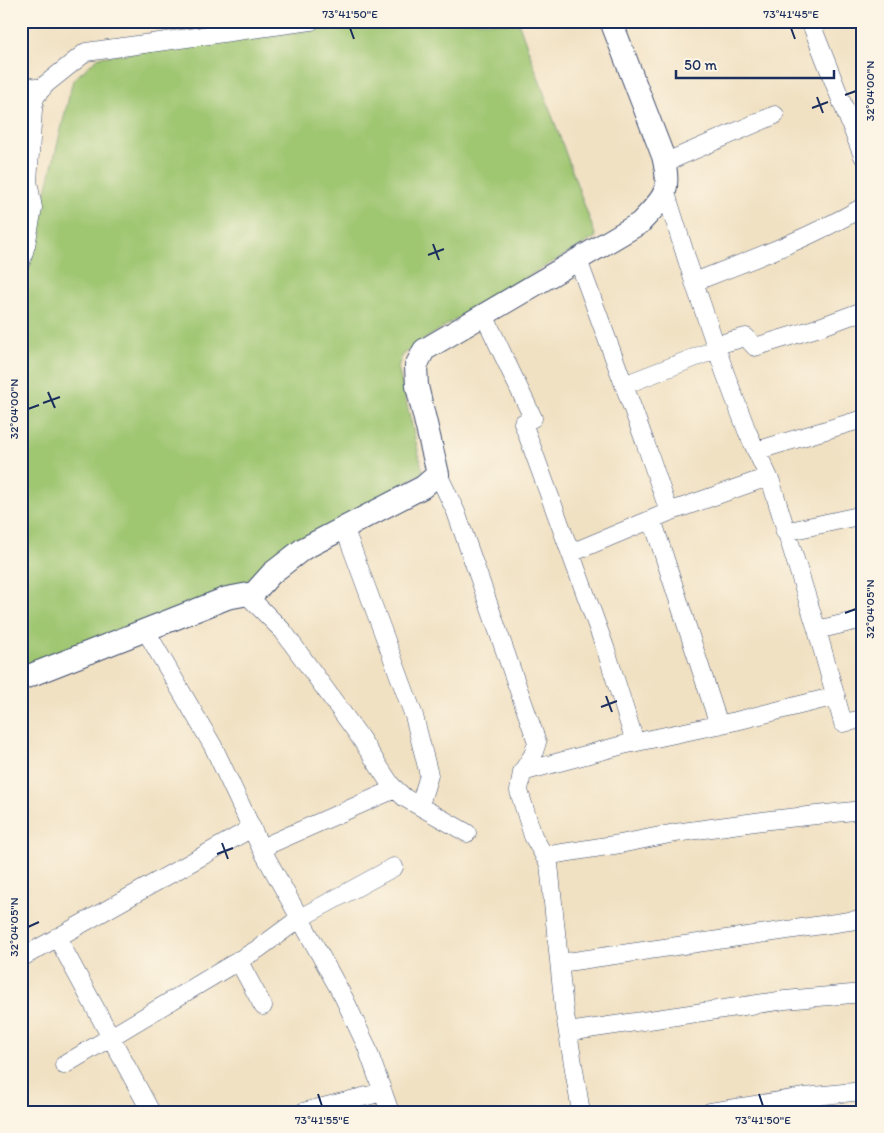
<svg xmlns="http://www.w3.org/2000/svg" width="884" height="1133" viewBox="0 0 884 1133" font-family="Itim,sans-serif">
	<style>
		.green { fill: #9fc671; stroke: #5d7a68 }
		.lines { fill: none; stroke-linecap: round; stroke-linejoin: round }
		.minor-casing { stroke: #3b4a6d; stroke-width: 19 }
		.tertiary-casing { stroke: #3b4a6d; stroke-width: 24 }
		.minor { stroke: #fff; stroke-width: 18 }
		.tertiary { stroke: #fff; stroke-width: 22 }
		.ticks { fill: none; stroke: #1b2f5e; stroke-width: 2 }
		.neatline { fill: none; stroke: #1b2f5e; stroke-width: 2 }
		.ticks-label { font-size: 12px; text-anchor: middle; fill: #1b2f5e }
	</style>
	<rect width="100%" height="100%" fill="#fcf5e5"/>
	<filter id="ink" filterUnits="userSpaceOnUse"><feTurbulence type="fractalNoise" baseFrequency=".02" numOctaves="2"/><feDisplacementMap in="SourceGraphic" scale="10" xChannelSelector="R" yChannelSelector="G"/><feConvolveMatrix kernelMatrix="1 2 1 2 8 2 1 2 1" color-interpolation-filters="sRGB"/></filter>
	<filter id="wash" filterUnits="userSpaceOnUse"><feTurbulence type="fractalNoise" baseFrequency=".0096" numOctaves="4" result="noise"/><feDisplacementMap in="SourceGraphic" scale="20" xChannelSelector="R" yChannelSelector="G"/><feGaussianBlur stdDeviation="1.12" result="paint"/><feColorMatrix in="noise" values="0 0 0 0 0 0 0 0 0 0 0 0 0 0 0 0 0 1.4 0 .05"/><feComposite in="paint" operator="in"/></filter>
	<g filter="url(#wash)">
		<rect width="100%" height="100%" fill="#f1e1c3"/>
		<!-- green -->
		<path class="green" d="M386,21H463L519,24L596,237L473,308L416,345L402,356L398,367L423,472L266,563L245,583L130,626L21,671V241L35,237L73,80L99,57Z"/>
	</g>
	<g filter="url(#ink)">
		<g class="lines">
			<!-- minor casing -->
			<g class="minor-casing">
				<path id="minor" d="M810,21L863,156
					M21,85L42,89
					M664,163L775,115
					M665,190L694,282L725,373L747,431L771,482L817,630L843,723L863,719
					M578,260L645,442L669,512
					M21,262L26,245L33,208L28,181L33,110L35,97L46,84L86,52L311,21
					M694,282C751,260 810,238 863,207
					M484,315L533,418L523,423L606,650L635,742
					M716,345L746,337L755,347L817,328L863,311
					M624,385L717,349
					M756,451L863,419
					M438,474L456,512L537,742L533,755L522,772L519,791L533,836L549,864L564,1009L581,1112
					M652,519L719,725
					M344,527L414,716L429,775L420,805
					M785,532L863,515
					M571,553L669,512L768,477
					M246,594L283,631L357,733L391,785L405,798L467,833
					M817,630L863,619
					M146,631L213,746L261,848L344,998L366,1045L390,1112
					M522,772L623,745L736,721L836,696
					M261,848L395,789
					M544,856L620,844L675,833L770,820L863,810
					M57,937L151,1112
					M21,958L252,828
					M238,960L263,1006
					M560,963L863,919
					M568,1032L785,1000L863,993
					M64,1065L258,949L300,918L394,867
					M303,1112L383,1092
					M710,1112L805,1097L863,1091"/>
			</g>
			<!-- tertiary casing -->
			<g class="tertiary-casing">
				<path id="tertiary" d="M21,679L227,598L254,593L272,573L303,549L423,487L438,474L417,386L416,366L424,350L640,223C664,197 672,193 663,156L611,21"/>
			</g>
			<!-- minor -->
			<use href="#minor" class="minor"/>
			<!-- tertiary -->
			<use href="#tertiary" class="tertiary"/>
		</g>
	</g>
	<!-- ticks -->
	<path class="ticks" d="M350,28L354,39M791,28L795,39M845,95L856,91M817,97L823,113M812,108L828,102M433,244L439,260M428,255L444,249M48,392L55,408M43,403L60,397M28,409L39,405M845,613L856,609M606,696L612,712M601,707L617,701M222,843L228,859M217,854L233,848M28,927L39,922M318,1094L322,1106M759,1094L763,1106"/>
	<!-- margin -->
	<rect width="884" height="1133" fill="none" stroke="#fcf5e5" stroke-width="55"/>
	<!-- scale -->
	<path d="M676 70v8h158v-8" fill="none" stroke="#1b2f5e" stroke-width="2.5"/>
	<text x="684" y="70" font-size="15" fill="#1b2f5e" stroke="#fcf5e5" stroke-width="4" paint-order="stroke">50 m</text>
	<rect x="28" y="28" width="828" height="1078" class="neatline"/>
	<g class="ticks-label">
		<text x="350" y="18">73°41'50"E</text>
		<text x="791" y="18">73°41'45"E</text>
		<text transform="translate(870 91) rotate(-90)" y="4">32°04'00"N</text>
		<text transform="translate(14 409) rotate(-90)" y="4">32°04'00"N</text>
		<text transform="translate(870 609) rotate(-90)" y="4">32°04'05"N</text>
		<text transform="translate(14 927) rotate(-90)" y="4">32°04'05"N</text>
		<text x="322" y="1124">73°41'55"E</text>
		<text x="763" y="1124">73°41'50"E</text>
	</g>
</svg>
